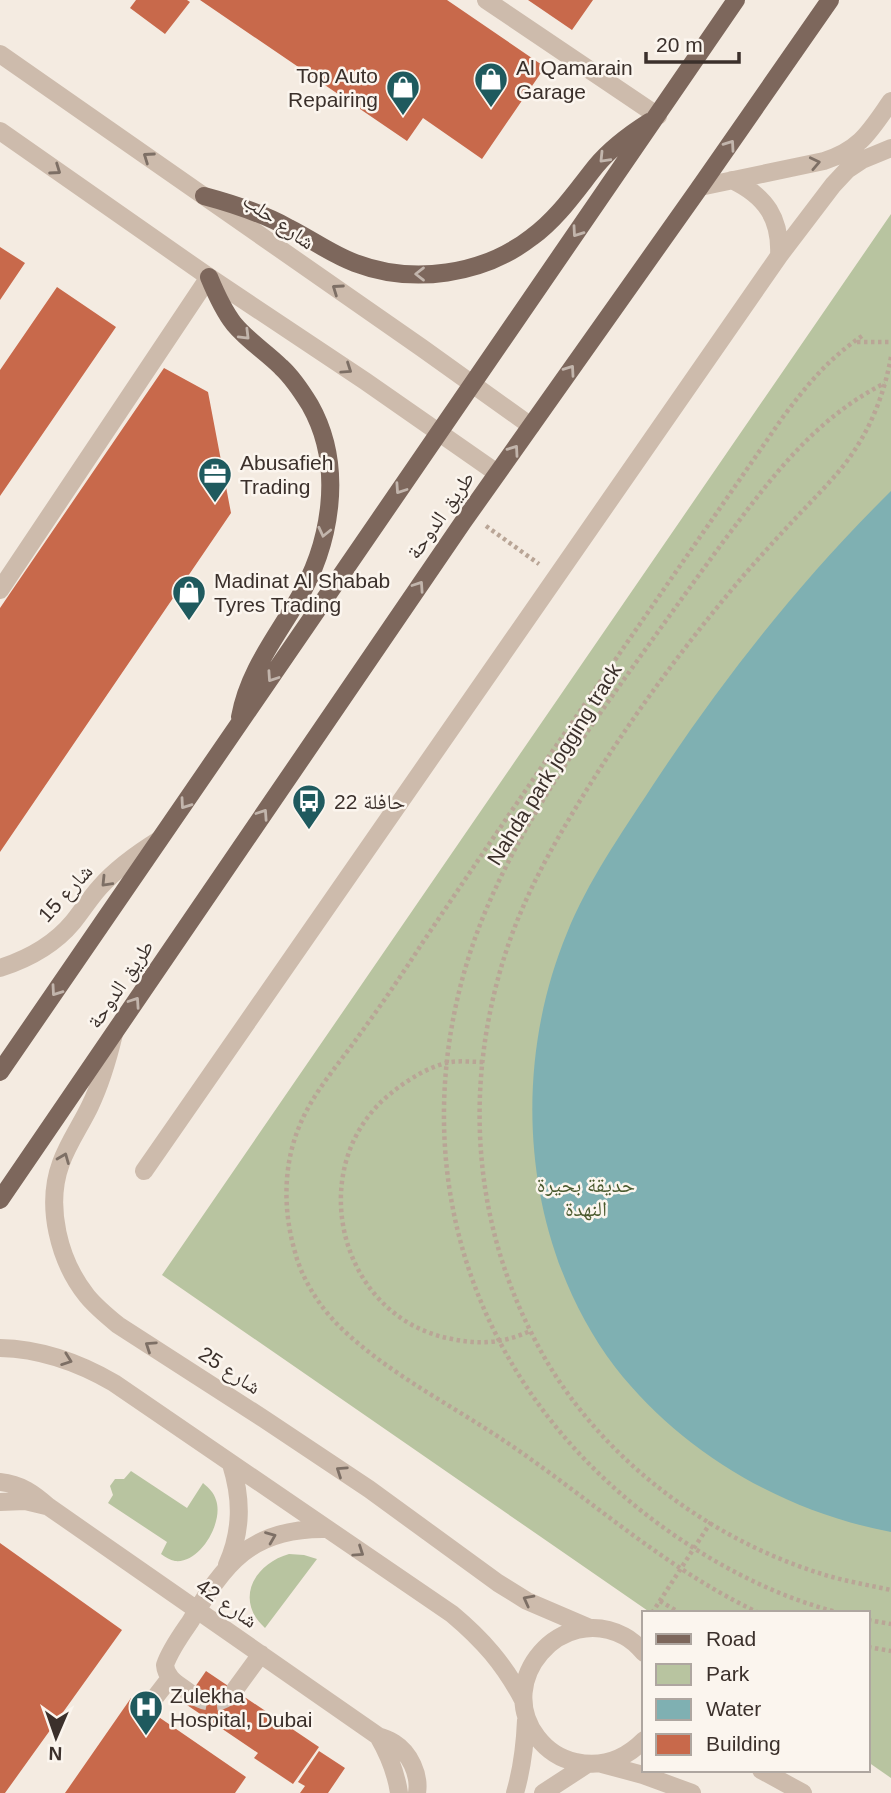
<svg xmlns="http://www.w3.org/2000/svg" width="891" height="1793" viewBox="0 0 891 1793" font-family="Helvetica,'Noto Naskh Arabic',sans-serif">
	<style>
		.green { fill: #b8c4a0 }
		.water { fill: #7fb0b2 }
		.building { fill: #c8694b }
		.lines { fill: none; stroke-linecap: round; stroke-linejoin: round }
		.minor-tunnel { stroke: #cfc6bd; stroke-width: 18; stroke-dasharray: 18 9; stroke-linecap: butt }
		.path { stroke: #b9a596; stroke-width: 4.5; stroke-dasharray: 3.5 3.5; stroke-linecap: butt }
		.minor { stroke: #cdbbac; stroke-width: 18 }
		.major { stroke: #7d675c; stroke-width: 18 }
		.oneway { stroke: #c2b5ac }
		.oneway2 { stroke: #7d6f65 }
		.labels { text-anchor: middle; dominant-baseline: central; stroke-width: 5; stroke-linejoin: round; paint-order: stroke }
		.poi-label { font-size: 21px; fill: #3b302b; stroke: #fbf5ee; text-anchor: start }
		.street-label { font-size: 21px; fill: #3b302b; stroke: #fbf5ee }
		.park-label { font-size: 21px; fill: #4a5a2e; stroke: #fbf5ee }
	</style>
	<rect width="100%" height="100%" fill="#f4ebe1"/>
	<!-- green -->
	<path class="green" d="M891,214V1778L868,1762V1613H651L162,1275Z
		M131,1471L187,1508L203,1483C209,1488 214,1493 216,1500C224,1522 200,1564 175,1561C170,1560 165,1557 161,1554L167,1542L108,1503L113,1495L110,1486L115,1479H124Z
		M289,1554L304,1555L317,1559L265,1628C234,1600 254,1564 289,1554Z"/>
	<!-- water -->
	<path class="water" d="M891,491V1532C784,1512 682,1453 615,1367C523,1245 509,1073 567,933C588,881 621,834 651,788C722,680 799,582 891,491Z"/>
	<!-- building -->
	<path class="building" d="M136,0H187L190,2L165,34L130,8Z
		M200,0H447L545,67L482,159L423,118L407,141Z
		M528,0H593L572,30Z
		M0,247L25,263L0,300Z
		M57,287L116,327L0,496V370Z
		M164,368L208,392L231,513L0,852V608Z
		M0,1543L122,1630L5,1793H0Z
		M206,1671L319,1747L293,1784L254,1758L258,1753L184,1703Z
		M131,1698L246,1777L235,1793H65Z
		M319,1751L345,1768L328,1793H300L305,1786L298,1782Z"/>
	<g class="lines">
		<!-- minor-tunnel -->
		<path class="minor-tunnel" d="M191,1694C207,1704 221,1706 234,1691"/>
		<!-- path -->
		<path class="path" d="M857,342H891
			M891,357C885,390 873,423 854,451C841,471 824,488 808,505C786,528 765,551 744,575C683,647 627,723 578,804C552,847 528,890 511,937C463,1072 469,1215 536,1342C593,1452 703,1537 822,1574C844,1581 868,1585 891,1590
			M486,526L539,564
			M483,1062C471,1062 458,1060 446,1063C426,1068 406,1081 390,1094C302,1166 338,1318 452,1339C480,1345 504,1343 530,1331
			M660,1601L680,1613
			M652,1613L711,1522
			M759,1613C666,1569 593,1501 509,1444C452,1405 388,1374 339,1326C319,1306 302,1279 295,1252C283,1211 283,1166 299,1127C313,1092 339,1064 360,1034C382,1004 403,973 423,942C541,766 662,592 783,417C807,385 828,359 862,336
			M840,1613C781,1598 727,1571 677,1537C481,1404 397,1180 470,953C507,838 590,727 660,629C683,597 706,565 729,534C775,473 816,418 885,383
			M868,1620L891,1624
			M868,1647L891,1651"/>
		<!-- minor -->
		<path class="minor" d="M486,0L658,116
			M0,54L422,348L531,426
			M0,131L209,277L365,381L497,473
			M732,180C766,196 781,219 779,256
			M700,187L824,161C861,149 870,131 891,101
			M0,590L209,277
			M0,968C28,959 54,945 73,922C82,911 90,898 100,887C117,868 138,853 159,840
			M114,1034C108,1059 101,1083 90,1106C81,1125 68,1143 61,1163C45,1206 59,1261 87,1296C96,1307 107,1316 118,1325L264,1419L369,1489L498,1583L527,1601L590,1628
			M144,1171L779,256L833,185L847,170L862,160L891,148
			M0,1348C42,1349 78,1362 114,1383L452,1614C483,1640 504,1664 523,1700
			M0,1482C21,1484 34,1494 49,1507L378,1736C383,1738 390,1740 394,1743C410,1753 420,1775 417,1793
			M0,1502L25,1501L46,1506
			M227,1565C242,1531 242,1499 231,1464
			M644,1653C638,1646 632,1640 624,1636C561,1603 494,1680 537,1737C547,1750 560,1759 576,1762C603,1768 625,1759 644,1740
			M234,1691L261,1654
			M191,1694C180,1685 166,1679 165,1665C170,1650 181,1635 190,1622C225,1563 251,1528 325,1529
			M150,1704L170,1678
			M378,1736C389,1755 396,1772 399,1793
			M602,1764L643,1775L692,1793
			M761,1770L803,1793
			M515,1793C522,1769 525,1745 526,1720
			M543,1793L586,1765"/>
		<!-- major -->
		<path class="major" d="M204,196C234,204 262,213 289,228C311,239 331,254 355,263C413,285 483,275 532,237C558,218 576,191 596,166C611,148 630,134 649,122
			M209,277C216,294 223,310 234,324C248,341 266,352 281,367C293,378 302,392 310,405C345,467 331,545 296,603C274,640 248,673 240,717
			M0,1072L736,0
			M0,1200L463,522L700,187L830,0"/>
	</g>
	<!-- one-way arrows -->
	<defs><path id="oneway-chevron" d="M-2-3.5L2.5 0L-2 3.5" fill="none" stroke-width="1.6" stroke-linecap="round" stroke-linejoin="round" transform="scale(1.75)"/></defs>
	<g class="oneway">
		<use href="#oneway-chevron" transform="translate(730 145) rotate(-55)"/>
		<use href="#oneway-chevron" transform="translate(604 158) rotate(134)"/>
		<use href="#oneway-chevron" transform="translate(577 232) rotate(125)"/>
		<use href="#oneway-chevron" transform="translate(420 274) rotate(180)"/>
		<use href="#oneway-chevron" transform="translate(245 335) rotate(45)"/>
		<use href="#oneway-chevron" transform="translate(570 370) rotate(-55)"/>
		<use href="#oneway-chevron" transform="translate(514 450) rotate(-55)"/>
		<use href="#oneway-chevron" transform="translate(400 489) rotate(124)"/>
		<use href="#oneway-chevron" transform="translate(324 532) rotate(103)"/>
		<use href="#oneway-chevron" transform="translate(419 586) rotate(-56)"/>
		<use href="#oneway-chevron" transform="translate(272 677) rotate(124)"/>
		<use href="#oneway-chevron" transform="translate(185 804) rotate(125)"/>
		<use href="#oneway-chevron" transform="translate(263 814) rotate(-56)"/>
		<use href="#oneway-chevron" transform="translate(56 991) rotate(125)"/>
		<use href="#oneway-chevron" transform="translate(135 1002) rotate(-56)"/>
	</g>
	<g class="oneway2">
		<use href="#oneway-chevron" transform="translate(148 157) rotate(-145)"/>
		<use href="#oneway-chevron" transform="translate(815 163) rotate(-12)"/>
		<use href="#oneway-chevron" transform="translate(56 170) rotate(35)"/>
		<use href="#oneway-chevron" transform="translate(337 289) rotate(-145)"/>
		<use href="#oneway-chevron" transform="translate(347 369) rotate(34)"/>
		<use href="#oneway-chevron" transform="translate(106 882) rotate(134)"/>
		<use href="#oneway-chevron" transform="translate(64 1158) rotate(-68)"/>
		<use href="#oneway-chevron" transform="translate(150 1346) rotate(-146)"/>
		<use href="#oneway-chevron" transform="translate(67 1360) rotate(20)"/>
		<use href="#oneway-chevron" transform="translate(341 1471) rotate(-146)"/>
		<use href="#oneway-chevron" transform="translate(271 1537) rotate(-22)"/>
		<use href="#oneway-chevron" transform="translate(359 1552) rotate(34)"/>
		<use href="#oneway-chevron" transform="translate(528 1600) rotate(-152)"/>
	</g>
	<!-- icons -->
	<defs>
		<g id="shop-pin" transform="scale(1.75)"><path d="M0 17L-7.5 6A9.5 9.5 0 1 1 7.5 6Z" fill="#1f5a5e" stroke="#fbf5ee"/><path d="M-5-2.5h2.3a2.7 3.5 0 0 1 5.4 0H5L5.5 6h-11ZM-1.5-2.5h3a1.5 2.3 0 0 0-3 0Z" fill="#fff"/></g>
		<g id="office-pin" transform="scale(1.75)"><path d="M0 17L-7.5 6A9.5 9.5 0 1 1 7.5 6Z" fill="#1f5a5e" stroke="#fbf5ee"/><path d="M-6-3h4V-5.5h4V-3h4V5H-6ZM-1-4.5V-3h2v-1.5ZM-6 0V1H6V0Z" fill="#fff"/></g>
		<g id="bus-pin" transform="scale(1.75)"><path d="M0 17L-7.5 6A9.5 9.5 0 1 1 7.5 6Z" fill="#1f5a5e" stroke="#fbf5ee"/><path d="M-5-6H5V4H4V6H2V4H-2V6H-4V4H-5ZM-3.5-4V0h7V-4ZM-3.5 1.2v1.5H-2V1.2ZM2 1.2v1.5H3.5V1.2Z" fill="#fff"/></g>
		<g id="hospital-pin" transform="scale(1.75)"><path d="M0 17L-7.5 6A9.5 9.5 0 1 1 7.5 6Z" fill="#1f5a5e" stroke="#fbf5ee"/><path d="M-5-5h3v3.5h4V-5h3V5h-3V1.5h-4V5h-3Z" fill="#fff"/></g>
	</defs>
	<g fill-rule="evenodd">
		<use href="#shop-pin" x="491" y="79"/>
		<use href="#shop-pin" x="403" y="87"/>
		<use href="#office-pin" x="215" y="474"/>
		<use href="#shop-pin" x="189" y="592"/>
		<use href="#bus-pin" x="309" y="801"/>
		<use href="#hospital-pin" x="146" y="1707"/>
	</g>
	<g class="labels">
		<!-- poi labels -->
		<g class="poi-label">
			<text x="516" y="67">Al Qamarain<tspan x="516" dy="24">Garage</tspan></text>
			<text x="378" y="75" text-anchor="end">Top Auto<tspan x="378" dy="24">Repairing</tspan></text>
			<text x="240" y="462">Abusafieh<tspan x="240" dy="24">Trading</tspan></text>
			<text x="214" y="580">Madinat Al Shabab<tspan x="214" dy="24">Tyres Trading</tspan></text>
			<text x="334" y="801">حافلة 22</text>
			<text x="170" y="1695">Zulekha<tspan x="170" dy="24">Hospital, Dubai</tspan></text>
		</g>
		<!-- street labels -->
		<g class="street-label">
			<text transform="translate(279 221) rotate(35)">شارع حلب</text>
			<text transform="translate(440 515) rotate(-55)">طريق الدوحة</text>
			<text transform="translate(554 764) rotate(-58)">Nahda park jogging track</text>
			<text transform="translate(65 893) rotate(-48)">شارع 15</text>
			<text transform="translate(120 984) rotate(-56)">طريق الدوحة</text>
			<text transform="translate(230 1370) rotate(33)">شارع 25</text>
			<text transform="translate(227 1603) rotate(35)">شارع 42</text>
		</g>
		<!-- park labels -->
		<g class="park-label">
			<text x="586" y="1184">حديقة بحيرة<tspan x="586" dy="24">النهدة</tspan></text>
		</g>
	</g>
	<!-- legend -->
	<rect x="642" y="1611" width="228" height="161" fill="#fbf5ee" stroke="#aea6a0" stroke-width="2"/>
	<rect x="656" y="1634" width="35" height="10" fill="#7d675c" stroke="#aea6a0" stroke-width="2"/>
	<text x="706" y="1646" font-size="21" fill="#3b302b">Road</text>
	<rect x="656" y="1664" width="35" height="21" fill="#b8c4a0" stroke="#aea6a0" stroke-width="2"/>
	<text x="706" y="1681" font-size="21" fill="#3b302b">Park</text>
	<rect x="656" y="1699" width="35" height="21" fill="#7fb0b2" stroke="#aea6a0" stroke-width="2"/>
	<text x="706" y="1716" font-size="21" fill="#3b302b">Water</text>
	<rect x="656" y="1734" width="35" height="21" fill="#c8694b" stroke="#aea6a0" stroke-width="2"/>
	<text x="706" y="1751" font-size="21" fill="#3b302b">Building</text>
	<!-- north arrow -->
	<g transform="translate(56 1737) rotate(182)" stroke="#fbf5ee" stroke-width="5" paint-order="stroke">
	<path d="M0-5L12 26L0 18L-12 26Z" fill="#3b302b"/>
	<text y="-10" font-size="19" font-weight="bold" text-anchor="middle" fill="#3b302b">N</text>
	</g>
	<!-- scale -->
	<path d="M646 52v10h93v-10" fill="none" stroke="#3b302b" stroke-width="3.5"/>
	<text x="656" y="52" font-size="21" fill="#3b302b" stroke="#fbf5ee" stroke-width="5" paint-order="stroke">20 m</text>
</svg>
